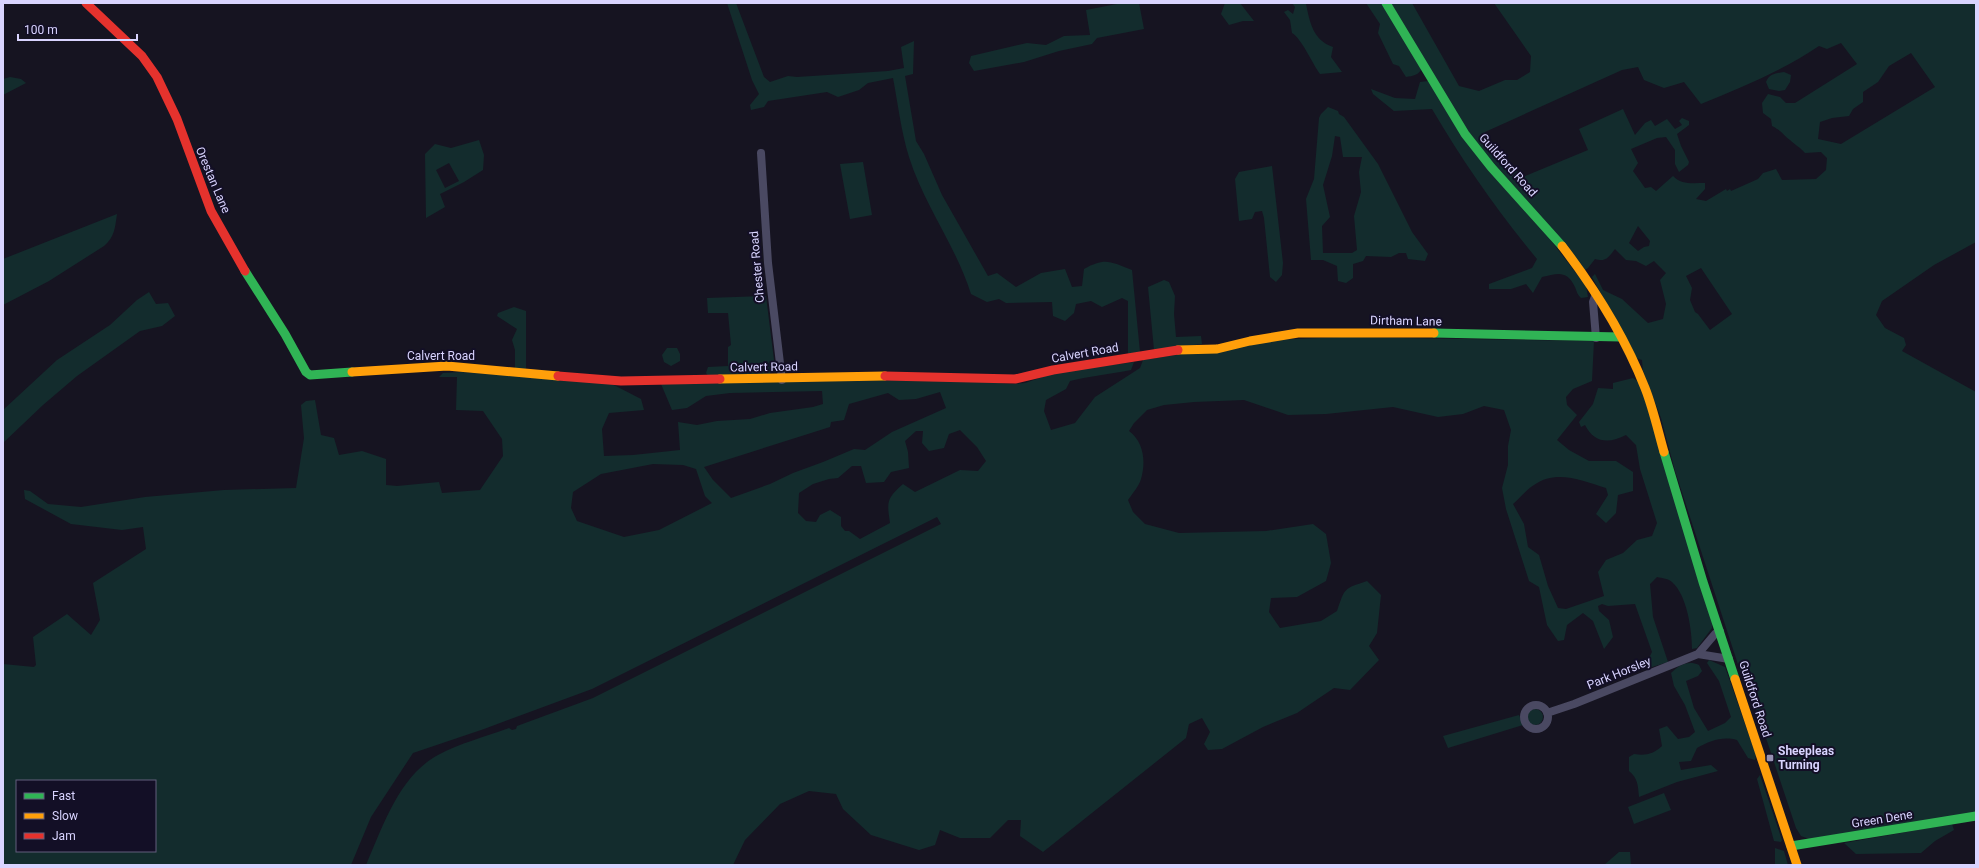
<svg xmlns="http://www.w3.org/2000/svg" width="1979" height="868" viewBox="0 0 1979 868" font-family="Roboto,sans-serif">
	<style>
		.green { fill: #132c2d; fill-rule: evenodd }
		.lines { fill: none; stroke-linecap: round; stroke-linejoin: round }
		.street { stroke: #4a4962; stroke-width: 8 }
		.fast { stroke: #30b455; stroke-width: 9 }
		.slow { stroke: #ff9f0a; stroke-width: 9 }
		.jam { stroke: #e5322d; stroke-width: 9 }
		.poi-dot { fill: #9591b1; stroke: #130f26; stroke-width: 1.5 }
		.labels { text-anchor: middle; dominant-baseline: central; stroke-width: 4; stroke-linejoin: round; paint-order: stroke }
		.street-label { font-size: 12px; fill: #d9d4ff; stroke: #130f26 }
		.poi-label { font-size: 12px; font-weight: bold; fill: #d9d4ff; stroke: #130f26; text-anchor: start }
	</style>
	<rect width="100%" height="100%" fill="#161421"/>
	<!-- green -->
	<path class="green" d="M727,3H736L764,77L770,82L788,76L797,77L888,71L904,68L901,47L914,41L913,74L905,76L916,141L924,154L942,195L988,276L997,273L1016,287L1041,273L1065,269L1072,287L1082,286L1084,269C1106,257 1110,262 1132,270L1140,352L1128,355V301L1122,298L1102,307L1091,301L1076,304L1074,313L1065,321L1053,316L1052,302L1006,303L999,299L987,302L971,294C956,246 924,205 909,157C901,131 898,104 893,78L868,83L859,90L838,97L827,92L768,101L764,107L751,110L750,105L759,94L752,80Z
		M1122,3H1139L1144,29L1097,38L1092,44L1059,51L1024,62L974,71L969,63L971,56L1027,43L1046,45L1064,36L1090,35L1086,10Z
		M1225,3H1240L1254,21H1243L1229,25L1221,14Z
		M1292,3H1308L1306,4C1310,23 1313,40 1333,47L1331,57L1342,72L1320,74C1312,63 1302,39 1292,33L1290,20L1284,12L1288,10L1293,14L1295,7Z
		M1366,3H1383L1422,68C1419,75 1413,76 1406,77L1399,66L1393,64L1378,33L1380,24Z
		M1389,3H1412L1459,86L1479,91L1505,80H1517L1530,72L1531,56L1494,3H1976V242L1934,265L1882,301L1876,315L1885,328L1904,338L1906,345L1902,351L1976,392V813L1809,839L1801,836L1796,828L1761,723L1746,689L1675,471L1661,418L1643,371L1642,360L1636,358L1592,277L1595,274L1603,290L1622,299L1648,323L1663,319L1666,304L1660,280L1666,273L1654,261L1646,266L1636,261L1626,260L1615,249C1608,258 1606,262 1595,259L1588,268L1585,270L1472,140ZM1841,43L1857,64L1795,103H1786L1780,97L1768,94L1762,103L1763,113L1771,119L1772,126C1782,131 1782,134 1790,140C1795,145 1800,147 1805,153L1821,152L1827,158L1826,170L1816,179L1782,180L1776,169L1763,173L1758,179L1731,191L1730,189L1727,191L1726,189L1706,201L1696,199L1705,189V183C1693,183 1681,185 1673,176L1656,191L1651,187L1645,188L1633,171L1638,163L1631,149L1657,138L1666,137L1675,150V164L1679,172L1688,165L1689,162L1681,146L1677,134L1689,125V121L1682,118L1679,121L1682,125L1675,129L1667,119L1655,126L1651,120L1645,123L1635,135L1623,109L1579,129L1588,150L1523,177L1490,144L1485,132L1622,70L1638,67L1644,80L1664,88L1684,82L1701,104C1742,87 1782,71 1819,46L1827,49ZM1911,53L1935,87L1841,144L1818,139L1820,122L1832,118L1849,116L1853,109L1863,102V92L1878,82L1889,66ZM1638,226L1650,241L1649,246L1644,247L1638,251L1629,243ZM1701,268L1732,314L1710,330L1698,314L1695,312L1690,300L1692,288L1686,276Z
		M1784,72L1791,75L1790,82L1785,90L1779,91L1769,89L1766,82C1769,74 1776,73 1784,72Z
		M10,77L21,79L26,83L3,95V79Z
		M1428,81L1586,286L1588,297L1581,298C1577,294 1577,292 1575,287C1567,270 1558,273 1542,277L1533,293L1526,284L1511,289H1489V284L1532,268L1537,259C1498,212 1463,162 1432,109L1394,111L1373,94L1371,89L1395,98L1415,99L1420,82Z
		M1328,107L1338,111L1339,114L1344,117L1378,164L1412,232L1428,254L1425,261L1408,259L1406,253H1399L1391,257L1366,256L1363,261L1353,264V278L1346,283L1338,281L1337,266L1323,260H1311L1306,199L1314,179L1319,118L1321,114ZM1335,136L1340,137L1343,157H1362L1359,172L1361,192L1354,216L1357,250L1352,253H1323L1322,226L1330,217L1323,185L1332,156Z
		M479,140L484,155L483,170L464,182L440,194L445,207L426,218L425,154L435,144L451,148ZM449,163L459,181L445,188L436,170Z
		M863,162L872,215L850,219L840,164Z
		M1272,166L1283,263L1282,275L1276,282L1270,277L1264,218L1262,211L1255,212L1252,219L1239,221L1235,179L1239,172Z
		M117,214C115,227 115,237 104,246L49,281L3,305V259Z
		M1164,280L1169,282L1175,296L1174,314L1176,337L1201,336L1202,344L1154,350L1148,287Z
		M149,292L156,304L168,303L175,316L162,326L140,331L77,376L43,405L3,443V410L57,360L110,325L137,300Z
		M766,296L775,368L769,375L710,378L706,373L708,367L728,366V347L731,345L728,313H708L707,298Z
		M514,307L526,311V369L515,368V350L512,340L517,329L497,316L498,313Z
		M1343,337L1594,341L1592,381L1573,389L1566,397L1567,405L1577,415L1557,440L1569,450L1589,461H1616L1633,472V491L1618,495L1616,513L1606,523L1596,514L1608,495L1606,488C1582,481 1557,469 1534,485C1526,490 1520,498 1513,504L1524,524L1528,547L1539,555L1548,586L1558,608L1566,609L1604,596L1598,572L1606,560L1623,553L1637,540L1652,536L1657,523L1640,469L1636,445L1626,435C1609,444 1594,443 1585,425L1581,427L1579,422L1593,404L1598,388L1613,389V383L1633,378L1640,383L1713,622L1712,628L1697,648L1692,649C1692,630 1687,595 1672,582C1669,579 1662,578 1657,577L1650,584L1653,617L1668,662L1649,668L1647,662L1652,652L1635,604L1608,606L1602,604L1598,606L1599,611L1609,620L1613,637L1604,649L1593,621L1583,613L1567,625L1564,640L1558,641L1547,625L1539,587L1529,581L1506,509L1502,488L1508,465V446L1511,430L1504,410L1484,406L1463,414L1438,417L1393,407L1326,414L1288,415L1244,400L1194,402L1164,405L1147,410L1134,423L1129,431C1144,442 1146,462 1141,479C1139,486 1132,494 1128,500L1133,512L1145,524L1179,533L1266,531L1313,524L1326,534L1331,563L1326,581L1297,597L1271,598L1269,612L1280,628L1321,621L1337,611C1345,588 1343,589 1367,581L1381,595L1377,633L1369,646L1379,660L1350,690L1334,688L1297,713L1263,727L1222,749L1208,750L1204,744L1210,732L1202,718L1189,724L1186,738L1043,852L1020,836L1021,820H1008L990,838H960L940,830L935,845L919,850L871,835L843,809L836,794L809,791L780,804L745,840L733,865H366C383,826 399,776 438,755C460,743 485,737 509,728L512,730L516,729L517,726L593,698L941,524L937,517L592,689L484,729L413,753L371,817L351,865H3V664L34,667L36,665L33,637L67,614L91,635L100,620L93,583L146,549L143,527L122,530L71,524L25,499L24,490L30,491L48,504L81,507L145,497L224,490L296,488L304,438L301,405L306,401L315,400L321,435L334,438L339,455L362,451L386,459V485L397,486L439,482L442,493L480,490L503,456L502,439L483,411L456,410L457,377H439L443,373L461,372L610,383L641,399L644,410L609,413L602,429L604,456L633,455L680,450L678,422L697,425L717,421L750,419L770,413L813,407L823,404L822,391L730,393L706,396L687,408L672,410L661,384L942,379L1013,384L1025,383L1057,372L1134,362L1131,370C1110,374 1090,376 1070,381L1066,389L1046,400L1044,411L1051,430L1075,423L1095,397L1140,368L1143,360L1273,340ZM940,392L946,408L892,432L865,450L854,449L823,462L793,473L770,484L731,498L713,480L704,467L830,427L831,422L844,420L849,404L888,393L899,400L916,399ZM960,430L977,447L986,461L978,471L960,470L915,492L903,484C886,499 887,502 890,523L860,539L849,531H845L841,526V517L830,510L820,515L816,522L806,521L798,513L799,493L813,484L829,479L838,478L852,466H861L866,483L884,482L891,472L909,468L908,452L905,441L916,431H923L922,443L929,451L944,448L949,434ZM653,464L683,465L696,469L705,496L712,503L659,530L624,537L577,521L571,508L573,492L601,474ZM17,781H155V851H17Z
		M667,348H677L680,354V361L671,366L664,362L662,355Z
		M1709,660L1725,667L1756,755L1755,760L1748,758L1737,740C1722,736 1710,741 1697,748L1691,761L1679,762L1681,770L1711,765L1718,771L1677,782L1639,797C1638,786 1638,778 1629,771V757L1634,754C1646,756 1653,754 1662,746L1659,729L1667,726L1678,739L1689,737L1695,732L1685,705L1674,686L1671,673C1679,665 1688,660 1699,665L1702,671L1698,676L1686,681L1694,708L1708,731L1725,723L1731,717L1719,681L1707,663Z
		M1527 717a8 8 0 1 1 16 0a8 8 0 1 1-16 0Z
		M1519,715L1523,725L1448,748L1443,736Z
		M1760,775L1782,840L1781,842L1774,841L1757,779Z
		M1664,793L1671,810L1634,824L1628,807Z
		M1952,824L1954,830L1935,841L1921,853L1856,854L1844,843Z
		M1775,848L1784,851L1788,865H1771L1775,864Z
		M1619,852H1630L1631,865H1604Z"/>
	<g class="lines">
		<!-- street -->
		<path class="street" d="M761,153L768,263L782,380
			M1596,294L1593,302L1596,338
			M1698,654L1715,634L1720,631
			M1524 717a12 12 0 1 1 24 0a12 12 0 1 1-24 0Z
			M1547,713L1574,704L1698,654L1729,659"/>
		<!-- fast -->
		<path class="fast" d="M1386,3L1465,134L1491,167L1562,246
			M245,271L285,334L306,372L310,375L352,372
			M1434,333L1621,337
			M1664,452L1703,582L1735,679
			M1791,846L1976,816"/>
		<!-- slow -->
		<path class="slow" d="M1562,246C1595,289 1625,337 1645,388C1653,408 1658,431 1664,452
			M1178,350L1217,349L1250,341L1298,333H1434
			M352,372L447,366L558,376
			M720,379L885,376
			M1735,679L1797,865"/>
		<!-- jam -->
		<path class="jam" d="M86,3L142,56L157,77L177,119L211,211L245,271
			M558,376L621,381L720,379
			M885,376L1015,379L1053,370L1178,350"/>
	</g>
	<!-- markers -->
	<rect class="poi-dot" x="1766" y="754" width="8" height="8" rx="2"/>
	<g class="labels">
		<!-- street labels -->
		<g class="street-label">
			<text transform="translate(1508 165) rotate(48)">Guildford Road</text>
			<text transform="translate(213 180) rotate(67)">Orestan Lane</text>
			<text transform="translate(757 267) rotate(-95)">Chester Road</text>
			<text transform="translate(1406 321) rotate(1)">Dirtham Lane</text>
			<text transform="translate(1085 353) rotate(-10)">Calvert Road</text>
			<text x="441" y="356">Calvert Road</text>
			<text transform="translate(764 367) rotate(-1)">Calvert Road</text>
			<text transform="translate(1619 673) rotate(-22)">Park Horsley</text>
			<text transform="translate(1755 699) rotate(72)">Guildford Road</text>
			<text transform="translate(1882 819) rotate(-9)">Green Dene</text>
		</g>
		<!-- poi labels -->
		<g class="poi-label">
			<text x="1778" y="751">Sheepleas<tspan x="1778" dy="14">Turning</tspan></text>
		</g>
	</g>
	<!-- border -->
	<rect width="1979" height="868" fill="none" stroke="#d9d4ff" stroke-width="8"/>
	<!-- legend -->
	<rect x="16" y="780" width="140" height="72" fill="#130f26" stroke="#625e7d"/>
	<rect x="24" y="793" width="20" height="6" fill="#30b455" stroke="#625e7d"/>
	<text x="52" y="800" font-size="12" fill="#d9d4ff">Fast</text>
	<rect x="24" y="813" width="20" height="6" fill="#ff9f0a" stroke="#625e7d"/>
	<text x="52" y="820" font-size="12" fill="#d9d4ff">Slow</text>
	<rect x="24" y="833" width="20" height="6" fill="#e5322d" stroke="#625e7d"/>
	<text x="52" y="840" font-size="12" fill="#d9d4ff">Jam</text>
	<!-- scale -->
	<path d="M18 34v6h119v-6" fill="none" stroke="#d9d4ff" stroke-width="2"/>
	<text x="24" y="34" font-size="12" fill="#d9d4ff" stroke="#130f26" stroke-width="3" paint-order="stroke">100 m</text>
</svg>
